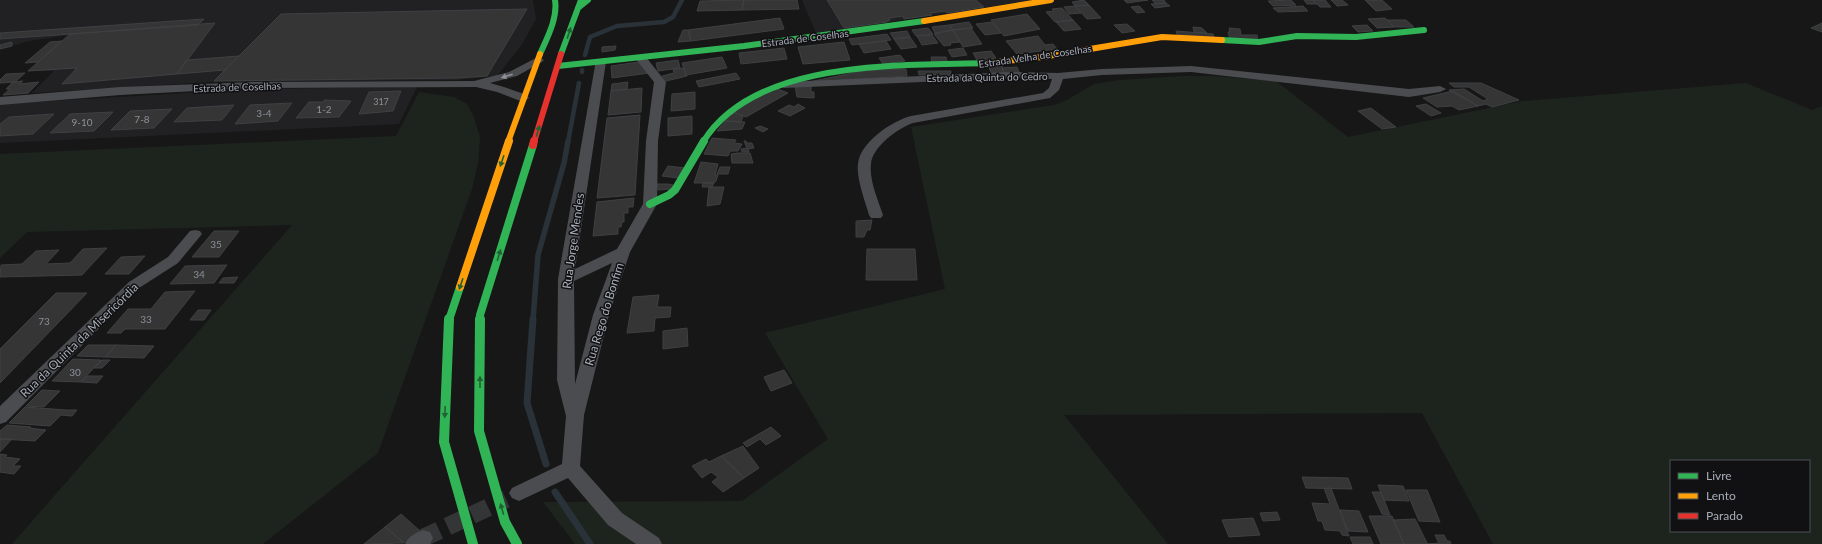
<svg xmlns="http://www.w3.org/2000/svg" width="1822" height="544" viewBox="0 0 1822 544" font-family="Lato,sans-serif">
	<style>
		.built { fill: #212123 }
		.green { fill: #1d241e; fill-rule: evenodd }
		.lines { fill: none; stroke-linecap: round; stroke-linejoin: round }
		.stream-far2 { stroke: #2a3239; stroke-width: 4.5 }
		.stream-far1 { stroke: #2a3239; stroke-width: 5.5 }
		.stream { stroke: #2a3239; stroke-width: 7 }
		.building { fill: #353536; stroke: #3f4043 }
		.street-tunnel { stroke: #343537; stroke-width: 18; stroke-dasharray: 18 9; stroke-linecap: butt }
		.street { fill: #4b4c50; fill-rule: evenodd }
		.fast-far2 { stroke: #30b455; stroke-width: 6 }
		.fast-far1 { stroke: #30b455; stroke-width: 8 }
		.fast { stroke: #30b455; stroke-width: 10 }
		.slow-far1 { stroke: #ff9f0a; stroke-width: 6 }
		.slow { stroke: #ff9f0a; stroke-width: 8 }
		.jam-far1 { stroke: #e5322d; stroke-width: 6 }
		.jam { stroke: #e5322d; stroke-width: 8 }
		.oneway { fill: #206234 }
		.oneway2 { fill: #8c9099 }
		.labels { text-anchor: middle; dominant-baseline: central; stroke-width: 3; stroke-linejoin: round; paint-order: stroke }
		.far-number-label { font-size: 9px; fill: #8b8f98 }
		.far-street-label { font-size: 10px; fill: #a8adb8; stroke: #111113 }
		.number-label { font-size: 10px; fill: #8b8f98 }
		.street-label { font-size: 12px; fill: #a8adb8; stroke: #111113 }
	</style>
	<rect width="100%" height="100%" fill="#171717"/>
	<!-- built -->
	<path class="built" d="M0,0H533L536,19L521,46L497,76L456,80L210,82L32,93L54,71H28L69,35L30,41L0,49Z
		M802,0H1032L816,33Z
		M417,87L399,124L0,143V104L255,89Z"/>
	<!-- green -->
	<path class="green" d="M1182,76H1213L1276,81L1348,137L1523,101L1746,83L1812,110L1822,106V544H1493L1422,413L1064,415L1168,544H575L543,502L742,501L828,439L765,333L945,289L911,127L1054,105L1067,100L1094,84L1119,80ZM1671,461H1809V531H1671Z
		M419,92L454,97L467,104L473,115L480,137L478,163L472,189L378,453L263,544H12L292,225L27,232L0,258V154L396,136Z"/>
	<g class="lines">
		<!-- stream-far2 -->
		<path class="stream-far2" d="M585,55L590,37L617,26L664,22L673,17L682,0
			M582,70V72
			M568,142L579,83"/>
		<!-- stream-far1 -->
		<path class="stream-far1" d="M533,320L538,255L564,163L568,141"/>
		<!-- stream -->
		<path class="stream" d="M533,319L527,403L546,464
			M555,492L590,544"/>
	</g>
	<!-- building -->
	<path class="building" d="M744,0H797L799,9L742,10Z
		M744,0L742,10L697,11L700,1Z
		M827,0H976L984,7L947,13L945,11L930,13L932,15L904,19L903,16L889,18L890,20L887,22L844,28Z
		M1084,0L1089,5L1075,6L1072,2Z
		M1124,0H1148L1127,3Z
		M1152,0H1164L1166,3L1156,4Z
		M1291,0L1296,5L1273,6L1268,1Z
		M1304,0H1313L1317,4H1307Z
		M1313,0H1325L1331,7H1320Z
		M1331,0H1342L1348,5L1337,6Z
		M1365,0H1382L1392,9L1376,11Z
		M1166,3L1170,6L1155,8L1151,4Z
		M1089,5L1101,18L1087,19L1075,6Z
		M1075,6L1081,13L1069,14L1064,7Z
		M1139,6L1145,12L1137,13L1131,7Z
		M1303,6L1308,11L1278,12L1273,8Z
		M1062,8L1073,20L1055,22L1046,12L1054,11L1052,9Z
		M527,9L487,76L458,78L214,81L281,14Z
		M1027,14L1040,29L1004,36L991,20Z
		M780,18L784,29L691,41L688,30Z
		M1385,18L1394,27L1377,28L1368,19Z
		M204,19L198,25L0,39V33Z
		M1073,20L1081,29L1064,31L1056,22Z
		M1387,20H1406L1414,27H1394Z
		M969,22L973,28L953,30L949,25Z
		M992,22L1001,33L985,35L976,24Z
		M215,23L177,74L62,84L77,68L28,71L70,34Z
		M1127,24L1135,31L1122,33L1114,25Z
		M1822,24V32L1811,28L1822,23Z
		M949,25L953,30L935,33L932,27Z
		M1367,25L1373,31L1358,32L1352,26Z
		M1193,27L1202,28L1207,33L1194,32Z
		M928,28L933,34L916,36L912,30Z
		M971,28L982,44L963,47L953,30Z
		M1229,28L1240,29L1241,35H1257L1258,41L1230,39L1228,32H1230Z
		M683,30H688L691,41L678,42Z
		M953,30L960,42L950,43L951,45L944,46L934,34Z
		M907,31L910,37L894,39L890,33Z
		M1176,31L1213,34L1214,38L1178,37Z
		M887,34L891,40L852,45L849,39Z
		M932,35L938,43L922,45L917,36Z
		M1038,36L1045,45L1053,44L1057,49L1017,54L1006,41Z
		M910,37L917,47L901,49L894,39Z
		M62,41L38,62L25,63L50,42Z
		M886,41L891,49L864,53L859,44Z
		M12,42V46L0,49V45Z
		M844,42L850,60L803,64L798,47Z
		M616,46L615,50L602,52V47Z
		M784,48L787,59L741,64L739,53Z
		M963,48L967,55L952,57L948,50Z
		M991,51L996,58L977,60L973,53Z
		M900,55L905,61L883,64L879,58Z
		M239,56L225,70L177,74L187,60Z
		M722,57L727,68L686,75L682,63Z
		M931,57H946L948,64H932Z
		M678,60L680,68L658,71L656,63Z
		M639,62L649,73L612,78L611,66Z
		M1002,66L1004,73H991L989,67Z
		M1017,67L1019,72L1004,73L1002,68Z
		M684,68L687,76L666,81L662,76L674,73L673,69Z
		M906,69L907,76L809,82L862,71Z
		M918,71H951V74L919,75Z
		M25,73L15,82L0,83V80L6,74Z
		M736,73L740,79L699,87L696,81Z
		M23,81L19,84L39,82L28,93L3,95L10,89H6L13,82Z
		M628,82L627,89L611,91L612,84Z
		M1449,83H1481L1519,100L1492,107L1486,104L1478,106L1449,90L1464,89L1483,101L1488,99L1469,87H1454Z
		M811,85V92H814V98L797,97L795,86Z
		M642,88L641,112L608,115L611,91Z
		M775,88L788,93L746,117L733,112Z
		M401,91L393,111L359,114L369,92Z
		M1453,91L1478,106L1459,110L1452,106L1437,107L1423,98Z
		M695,92V109L671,111L672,94Z
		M324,100L351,101L339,117L296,118L309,102H323Z
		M292,103L278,121L235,124L250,105Z
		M798,104L805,108L790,116L778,111L789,105L794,107Z
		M1426,104L1441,113L1431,116L1416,106Z
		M234,105L222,120L174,122L187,108Z
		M1371,108L1396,127L1382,129L1358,111Z
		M172,109L154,128L111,130L130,111Z
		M113,112L94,131L50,133L70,114Z
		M733,112L743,116L741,122L725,121Z
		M54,114L33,134L0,136V124L9,117Z
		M640,115L635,195L597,198L607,118Z
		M692,116V134L668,136V118Z
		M725,121L745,122L742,129L717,131Z
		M760,126L768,129L763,132L755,128Z
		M712,138L736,140L734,143L742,144L738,151H730L728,156L704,154Z
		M744,141H746L747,143H752L754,148L748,149L749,152H742L741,149L747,148Z
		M738,153H750L753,163H732L731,154Z
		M701,162L718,164L715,175H718L716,181L714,183H694Z
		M668,166L685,168L678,178L662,176Z
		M720,167H730L728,174H717Z
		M703,183H714L712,187H702Z
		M657,184H668L673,185L671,189L658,190Z
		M709,187H724L720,204L707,206Z
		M634,198L633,207H628V213H624V222H622L621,227H618V234L593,236L597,202Z
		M872,220L870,230H867L864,237H856V221Z
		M214,231H239L219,257H192Z
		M107,248L82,275L0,277L1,265L22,264L36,251L59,250L46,264L70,263L83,249Z
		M867,249H915L917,280H866Z
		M145,256L129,274H105L121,257Z
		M227,265L214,283L170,284L185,266Z
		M238,277L234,283H219L223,278Z
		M195,291L165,329H125L121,333H107L128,309H151L165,292Z
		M56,293H87L0,383V349Z
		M659,295L657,307H671L670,317L655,318L654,331L627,333L633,297Z
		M198,310H211L204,320H190Z
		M687,328L688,346L663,349V331Z
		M88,345H116L105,357L77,356Z
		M116,345L154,346L144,358L105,357Z
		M73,359L101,360L81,382L52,381Z
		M102,360H110L102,368H94Z
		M784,370L792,383L771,391L764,377Z
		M87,376H103L97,383L81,382Z
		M42,390L60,391L44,407L26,406Z
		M25,407L66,410H77L72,416L61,415L50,426L9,423Z
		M7,425L31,427L29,428L46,430L35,441L0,439V431Z
		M771,427L781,436L766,445L760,439L747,447L743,443Z
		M0,439H12L0,452Z
		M743,446L759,468L744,478L721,456Z
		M0,454L7,455L5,457L20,459L13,466H21L14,474L0,472Z
		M721,456L744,478L723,492L712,482L718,477L711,472L702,478L692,466L706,459L709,462Z
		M1302,477L1348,478L1352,489L1306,488Z
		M1378,485L1403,486L1409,501L1384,500Z
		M1324,488H1331L1349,536L1342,535L1340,531L1325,530L1322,521H1318L1312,503L1330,504Z
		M1406,490H1427L1440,522L1419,521Z
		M1372,492H1381L1390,515L1382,514Z
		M1340,510L1359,511L1368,532L1348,531Z
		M1277,512L1280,520L1263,521L1260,513Z
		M401,514L420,531L404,543L385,527Z
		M1369,516H1392L1404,544H1381Z
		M1253,518L1260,535L1229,537L1222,520Z
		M1415,519L1427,543V544H1404L1393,520Z
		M385,527L404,543L364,544Z
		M1435,535H1444L1447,541H1450L1451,544H1427L1439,543Z
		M1350,537H1370L1373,544H1353Z"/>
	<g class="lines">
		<!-- street-tunnel -->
		<path class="street-tunnel" d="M423,538L506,499"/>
		<!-- street -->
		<path class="street" d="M641,55L645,56L666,82L658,141L657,204L630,252L609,315L584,415L580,466L622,513L659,538L662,544H636L608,525L568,478L519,501L512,498L509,493L512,488L562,464L566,416L557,380L558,279L596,60H604L606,62L575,269L617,249L643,204L646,141L654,82L635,58ZM612,263L593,315L575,384L574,281Z
			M538,57L544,60L542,62L517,76L490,83L504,87L527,95L529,98L523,102L497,92L476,87L254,88L120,95L0,105V97L120,87L254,82L474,81L509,72Z
			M1191,66L1409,89L1440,86L1446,89L1440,92L1409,97L1191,72L1102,75L1063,79L1059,90L1050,98L913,123C898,128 872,147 871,164C869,180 878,200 883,215L881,218H871L869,215C865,201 856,178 858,164C860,142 892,121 911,116L1043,93L1049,88L1052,79L1013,78L784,88L778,85L784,82L1013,72L1058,73L1102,69Z
			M195,230L200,231L202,234L178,263L139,288L6,422L0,424V406L129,282L168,257L190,231Z
			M423,530L430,532L433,538L430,544H405C409,536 415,533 423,530Z"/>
		<!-- fast-far2 -->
		<path class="fast-far2" d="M578,8L588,0
			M1222,40L1259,42L1297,36L1356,37L1424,30
			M540,54C547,38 558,18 555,0
			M561,54L581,0
			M558,66L744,46L924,21
			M703,142C755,58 902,66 988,63"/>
		<!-- fast-far1 -->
		<path class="fast-far1" d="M650,204L669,195L675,190L704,141
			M449,320L460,287
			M480,320V315L533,145"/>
		<!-- fast -->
		<path class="fast" d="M449,319L444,442L473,544
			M480,319L479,431L505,522L517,544"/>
		<!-- slow-far1 -->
		<path class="slow-far1" d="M924,21L1051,0
			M988,63L1042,57L1162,37L1222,40
			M508,142L540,54"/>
		<!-- slow -->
		<path class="slow" d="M460,287L509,141"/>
		<!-- jam-far1 -->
		<path class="jam-far1" d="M534,142L561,54"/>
		<!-- jam -->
		<path class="jam" d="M533,145L534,141"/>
	</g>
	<!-- one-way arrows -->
	<defs><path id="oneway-solid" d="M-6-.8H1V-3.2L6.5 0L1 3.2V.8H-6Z"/></defs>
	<g class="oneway">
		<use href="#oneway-solid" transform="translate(569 33) rotate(-72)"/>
		<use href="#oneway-solid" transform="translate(538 131) rotate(-73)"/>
		<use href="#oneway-solid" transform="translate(502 161) rotate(109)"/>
		<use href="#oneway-solid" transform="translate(499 255) rotate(-73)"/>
		<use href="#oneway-solid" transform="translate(461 284) rotate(109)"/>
		<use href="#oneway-solid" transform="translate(480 382) rotate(-90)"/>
		<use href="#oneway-solid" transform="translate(445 412) rotate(92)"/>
		<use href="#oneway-solid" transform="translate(502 509) rotate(-106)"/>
	</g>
	<use class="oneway2" href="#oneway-solid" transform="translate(507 76) rotate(162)"/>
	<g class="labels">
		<!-- far-number labels -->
		<g class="far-number-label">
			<text x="381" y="101">317</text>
		</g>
		<!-- far-street labels -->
		<g class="far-street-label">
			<text transform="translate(805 38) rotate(-7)">Estrada de Coselhas</text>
			<text transform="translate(1035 56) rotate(-8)">Estrada Velha de Coselhas</text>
			<text transform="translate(987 77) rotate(-1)">Estrada da Quinta do Cedro</text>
			<text transform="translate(237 87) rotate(-2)">Estrada de Coselhas</text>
		</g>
		<!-- number labels -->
		<g class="number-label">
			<text x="324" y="109">1-2</text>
			<text x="264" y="113">3-4</text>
			<text x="142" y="119">7-8</text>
			<text x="82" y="122">9-10</text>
			<text x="216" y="244">35</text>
			<text x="199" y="274">34</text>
			<text x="146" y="319">33</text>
			<text x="44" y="321">73</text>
			<text x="75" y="372">30</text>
		</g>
		<!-- street labels -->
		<g class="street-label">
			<text transform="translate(573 241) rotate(-82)">Rua Jorge Mendes</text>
			<text transform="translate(604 314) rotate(-73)">Rua Rego do Bonfim</text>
			<text transform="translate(79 340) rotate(-44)">Rua da Quinta da Misericórdia</text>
		</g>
	</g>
	<!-- legend -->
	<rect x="1670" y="460" width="140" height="72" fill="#111113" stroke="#4d4f55"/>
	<rect x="1678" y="473" width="20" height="6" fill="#30b455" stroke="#4d4f55"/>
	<text x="1706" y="480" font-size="12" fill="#a8adb8">Livre</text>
	<rect x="1678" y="493" width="20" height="6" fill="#ff9f0a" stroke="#4d4f55"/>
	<text x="1706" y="500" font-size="12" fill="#a8adb8">Lento</text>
	<rect x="1678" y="513" width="20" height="6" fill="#e5322d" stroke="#4d4f55"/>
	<text x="1706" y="520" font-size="12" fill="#a8adb8">Parado</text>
</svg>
